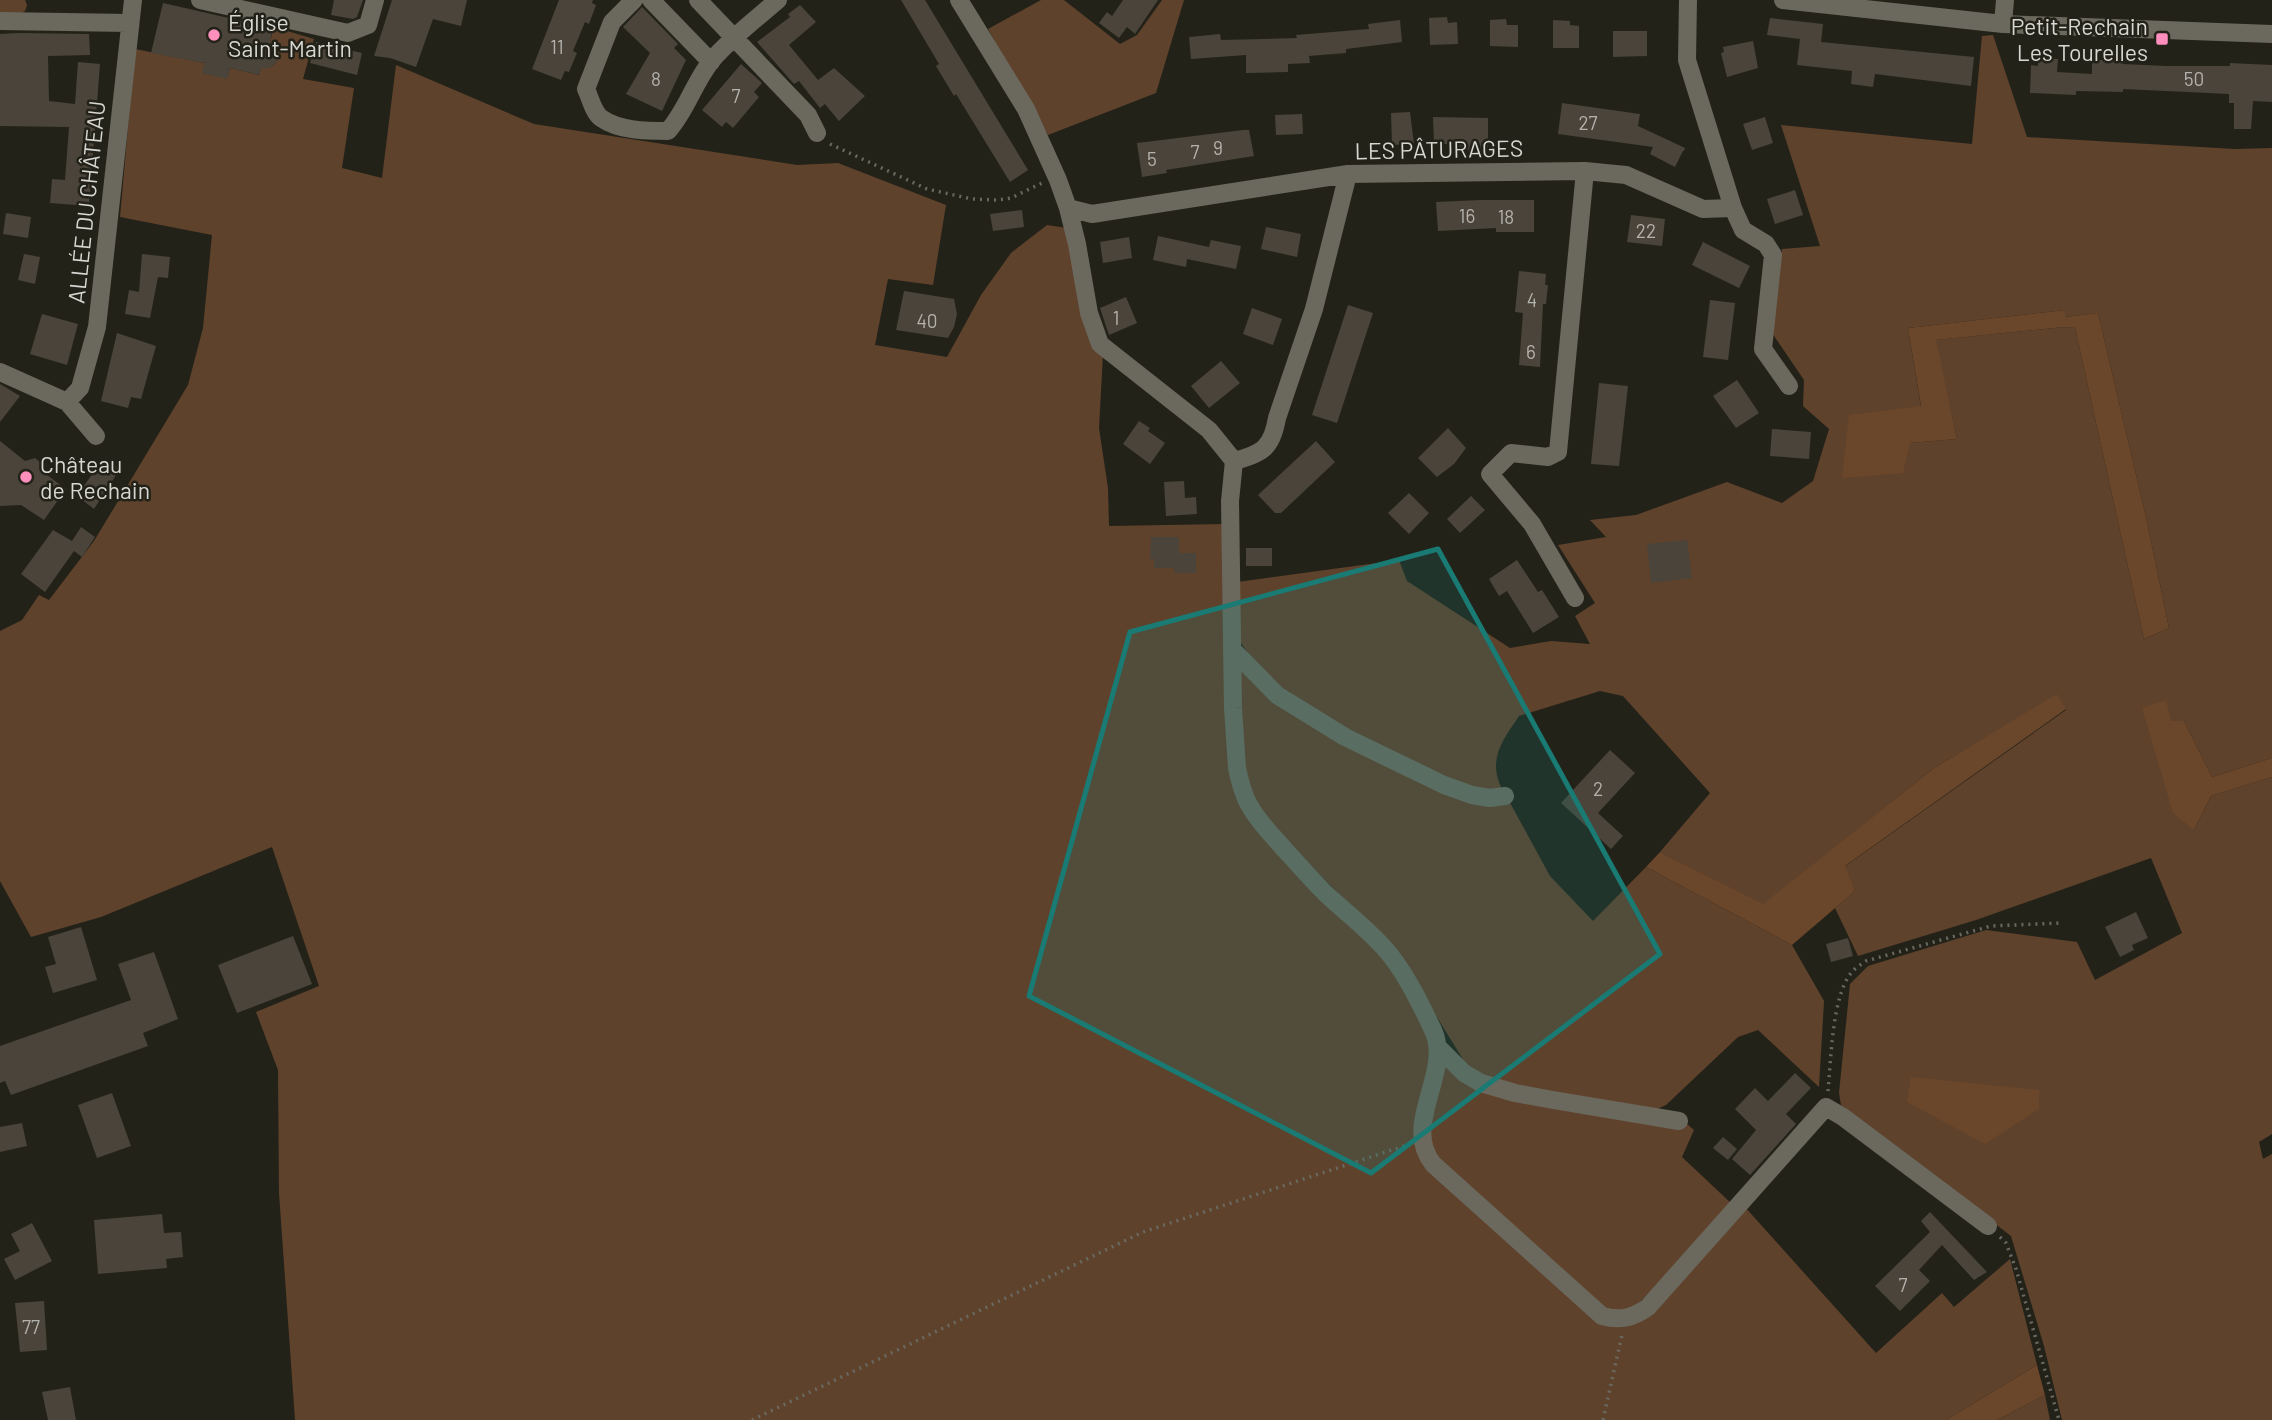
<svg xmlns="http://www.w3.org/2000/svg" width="2272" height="1420" viewBox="0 0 2272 1420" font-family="Barlow,sans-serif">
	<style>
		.green { fill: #5f422c; fill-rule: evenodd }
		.forest { fill: #6a462a }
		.building { fill: #4a443b }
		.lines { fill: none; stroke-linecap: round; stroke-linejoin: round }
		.path { stroke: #6a6961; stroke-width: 3.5; stroke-dasharray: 2 5; stroke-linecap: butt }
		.minor { stroke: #6b695e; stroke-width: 18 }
		.marked { fill: #197b73; fill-opacity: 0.2; stroke: #197b73; stroke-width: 5; stroke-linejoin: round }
		.poi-dot { fill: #fe8ebc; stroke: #232219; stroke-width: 2.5 }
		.labels { text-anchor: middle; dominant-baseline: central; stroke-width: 5; stroke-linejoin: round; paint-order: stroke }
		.number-label { font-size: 19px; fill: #b4b2ac }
		.poi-label { font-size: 23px; fill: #d8d7d1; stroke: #232219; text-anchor: start }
		.street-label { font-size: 23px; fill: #d8d7d1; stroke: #232219 }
	</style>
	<rect width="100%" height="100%" fill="#232219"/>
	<!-- green -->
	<path class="green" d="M0,0H25L27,5L25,11L19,15H0Z
		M1041,0H1064L1120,44L1137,35L1162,0H1184L1156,93L1048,135L1026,100L988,29Z
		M274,27L314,39L303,79L354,88L342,168L382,178L396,65L534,124L797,165L838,163L946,205L933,285L888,279L875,345L947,357L981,295L1011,253L1047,225L1067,228L1103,354L1099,428L1108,488L1109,526L1225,524L1227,728L1235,796L1262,836L1387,957L1434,1048L1418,1145L1591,1315L1628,1325L1744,1206L1876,1353L1942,1293L1954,1307L2010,1259L2037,1365L1946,1420H295L279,1193L278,1070L256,1012L319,986L272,847L101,917L31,937L0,881V631L22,620L39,595L49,600L94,541L188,385L203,328L212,235L120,217L135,49L205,63L203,73L227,78L230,68L259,75L261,68H269L276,63C278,53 278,49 270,42Z
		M1993,35L2027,137L2235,149L2272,148V758L2212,777L2184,721L2171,722L2142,708L2194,830L2211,796L2272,777V1134L2259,1142L2263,1159L2272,1154V1420H2062L2044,1346L2011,1236L1841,1105L1839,1093L1850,984L1868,966L1986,930L2077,942L2095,980L2182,933L2151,858L1976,920L1858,956L1835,908L1855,891L1844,867L2066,710L2057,695L1934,768L1763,905L1660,852L1710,793L1623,696L1600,691L1519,716C1503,740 1487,759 1502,789L1482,792L1426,771L1312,710L1267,680L1236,636L1237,582L1399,560L1407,581L1510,648L1551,641L1590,644L1575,616L1595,603L1558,545L1606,537L1590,520L1636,515L1727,482L1782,503L1813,481L1829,429L1803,406L1804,380L1772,333L1782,249L1820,246L1781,125L1972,144L1982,36ZM2065,310V317L2098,313L2146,517L2169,628L2144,639L2075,328L2065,327L1935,340L1957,439L1910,443L1921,407L1908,328Z
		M1236,657L1423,781L1508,799L1550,876L1593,921L1646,867L1792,945L1824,1001L1819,1087L1758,1030L1738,1037L1666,1105L1651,1112L1484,1078L1469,1069L1396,951L1267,822L1242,775Z
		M1444,1058L1458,1074L1687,1124L1694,1130L1682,1157L1733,1205L1642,1300C1629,1311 1620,1313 1604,1308L1434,1156L1426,1126Z
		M2045,1395L2050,1420H1997Z"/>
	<!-- forest -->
	<path class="forest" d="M2065,310V317L2098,313L2146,517L2169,628L2144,639L2075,328L2065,327L1936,340L1957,439L1910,443L1903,473L1842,478L1849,415L1921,406L1908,328Z
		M2057,694L2066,709L1845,866L1855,891L1792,945L1646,867L1660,852L1763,904L1934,768Z
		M2166,700L2171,721H2184L2212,777L2272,758V777L2211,796L2194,830L2173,813L2142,708Z
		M1911,1077L2039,1090V1109L1985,1144L1907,1102Z
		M2037,1365L2045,1395L1997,1420H1946Z"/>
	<!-- building -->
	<path class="building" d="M334,0H363L357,17L353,19L331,15Z
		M392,0H467L461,26L433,19L416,67L390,58L374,56Z
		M559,0H593L592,3L596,5L589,24L585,22L573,51L577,53L569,72L565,71L561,80L532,69Z
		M901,0H925L1028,170L1010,182L956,94L954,96L936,66L939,64Z
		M1123,0H1158L1135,34L1127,27L1119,38L1099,23L1107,12L1112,16Z
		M163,3L273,28L270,42L276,47L278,54L276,63L269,68H261L259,75L230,68L227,79L202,73L205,63L151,53Z
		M800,5L816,22L789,45L818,80L834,68L865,96L839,121L825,104L820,108L799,81L794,84L757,42L790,17L788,14Z
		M642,7L678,44L674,48L686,60L662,111L626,94L650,53L623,27Z
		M1447,17L1448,23L1457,22L1458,44L1430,45L1429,18Z
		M1770,18L1823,24L1821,42L1974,57L1971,86L1875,74L1873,87L1851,84L1852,71L1797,65L1800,39L1767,35Z
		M1506,19L1507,25H1518V47L1490,46V20Z
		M1400,20L1402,42L1346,49V53L1309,56L1310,63L1288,64V72L1246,73V55L1191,59L1189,37L1220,34L1221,40L1297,38L1296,35L1369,29L1368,24Z
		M1553,20L1570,21V25L1579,26V48H1553Z
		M1613,31H1647V56L1613,57Z
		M18,33L89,34L90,55L48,56L49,101L75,104L78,62L100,64L89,206L50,203L52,179L65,180L69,127L0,126V34Z
		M1753,41L1758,68L1727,77L1721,53L1724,52L1723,47Z
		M316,42L362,53L357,75L310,63Z
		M2038,58L2058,59L2057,72L2092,74V60H2123V64L2166,66H2230V63L2272,65V102L2253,101L2251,129H2234V103H2229V94L2123,89V92L2076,91V95L2030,93L2031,65L2038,66Z
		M741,64L762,83L754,92L759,97L733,128L726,122L722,127L702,110Z
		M1562,103L1640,114L1638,126L1685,148L1684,151H1683L1675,167L1650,154L1653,147L1558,134Z
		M1410,112L1414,144L1392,145L1391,113Z
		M1302,114L1303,134L1276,135L1275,115Z
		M1433,117L1488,118V150H1450V144H1434Z
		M1765,117L1773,143L1752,150L1743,124Z
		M1243,130H1249L1254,156L1166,170L1167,173L1142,177L1137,143Z
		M1795,190L1803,215L1775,224L1767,199Z
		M1480,200H1534V232H1496V228L1438,231L1436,202Z
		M1022,210L1024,227L993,231L990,214Z
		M6,213L31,217L28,238L3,234Z
		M1631,215L1665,219L1662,246L1627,242Z
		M1266,227L1301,234L1297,257L1261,249Z
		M1158,236L1209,247L1211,240L1241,246L1236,269L1187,259L1186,267L1153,260Z
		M1129,237L1132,258L1103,263L1100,242Z
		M1703,242L1750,266L1739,288L1692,265Z
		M24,254L40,257L35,284L18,280Z
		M142,254L170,257L168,278L158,277L150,318L125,314L129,290L139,292Z
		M1519,271L1546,274L1545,285H1548L1546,304H1543L1540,367L1519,365L1523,313L1515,312Z
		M904,291L954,299L957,314L954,327L948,338L896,330Z
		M1126,297L1137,323L1109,335L1100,308Z
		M1710,300L1735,303L1728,360L1703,357Z
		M1348,305L1373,313L1337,423L1312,415Z
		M1252,308L1282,319L1273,345L1243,334Z
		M42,314L78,324L67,365L30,354Z
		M117,333L156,346L141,399L131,397L128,408L101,401Z
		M1221,361L1240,383L1209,408L1191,386Z
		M1737,380L1759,413L1736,428L1713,396Z
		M1599,383L1628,386L1619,466L1591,464Z
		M0,384L20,396L0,422Z
		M1139,421L1150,428L1148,431L1165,443L1150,464L1123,444Z
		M1448,428L1466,448L1454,464L1437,477L1418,458Z
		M1772,429L1811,432L1809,459L1770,456Z
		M0,441L25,461L35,458L41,463L43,472L66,489L44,520L21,505L0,506Z
		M1316,441L1335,462L1281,513H1275L1258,495Z
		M106,459L120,469L94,509L77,496L95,470L97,472Z
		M1184,481L1185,498L1196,497L1197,514L1166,516L1164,482Z
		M1409,493L1429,513L1409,534L1388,513Z
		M1471,496L1485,510L1460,533L1447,519Z
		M81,527L95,537L82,557L74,551L45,592L21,574L53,530L72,541Z
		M1151,537H1179V553H1196V573H1174V568H1154V559H1150Z
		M1687,540L1692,578L1651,583L1647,544Z
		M1246,548H1272V566H1246Z
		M1517,560L1538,592L1542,590L1559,617L1533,633L1507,591L1499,596L1489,579Z
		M1610,750L1635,773L1598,813L1623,836L1611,849L1561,803Z
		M2136,912L2148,938L2132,945L2134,950L2120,957L2105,927Z
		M81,927L97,980L53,993L45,967L56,964L48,937Z
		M293,936L312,984L237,1013L218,965Z
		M1848,938L1853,956L1831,962L1826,944Z
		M154,952L178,1019L143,1033L148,1046L11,1095L5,1081L0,1083V1046L131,1000L118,964Z
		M1795,1073L1811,1088L1786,1114L1796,1124L1750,1175L1732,1159L1756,1130L1735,1109L1755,1088L1768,1101Z
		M112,1093L131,1146L97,1158L78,1105Z
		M22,1123L27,1146L0,1152V1127Z
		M1723,1137L1737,1149L1728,1160L1713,1148Z
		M1930,1212L1987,1272L1974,1280L1942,1245L1919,1270L1930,1281L1900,1311L1875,1286L1930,1232L1921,1221Z
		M162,1214L164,1233L181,1232L183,1257L166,1259L167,1268L98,1274L94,1220Z
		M32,1223L52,1261L15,1280L4,1259L20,1251L11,1234Z
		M44,1301L47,1350L20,1352L15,1303Z
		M70,1387L76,1420H48L42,1392Z"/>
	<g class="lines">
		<!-- path -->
		<path class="path" d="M830,144L927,189L972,199L997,200L1011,198L1042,183
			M1828,1091C1831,1061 1832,992 1853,971C1856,967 1862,964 1866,961L1991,926L2060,923
			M2000,1237L2006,1243L2016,1269L2059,1420
			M752,1420L1143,1232L1407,1145
			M1603,1420L1622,1335"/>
		<!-- minor -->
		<path class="minor" d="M200,0L348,33L368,25L375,0
			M634,0L612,22L586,89C590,97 593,112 601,118C619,131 647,131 668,131C687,110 694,82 712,60C731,38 756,19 778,0
			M651,0L711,62
			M698,0L808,115L817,133
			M959,0L1026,109L1058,180L1068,208L1077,244L1089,313L1100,344L1209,430L1234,461L1230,501L1233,708L1237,768C1239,778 1242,789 1246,799C1255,818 1271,834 1285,850C1298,864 1311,879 1325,893C1347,914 1372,932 1391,956C1408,978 1421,1005 1433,1030C1453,1072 1401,1124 1433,1164L1602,1316C1620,1321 1633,1318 1648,1307L1826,1107L1843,1117L1988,1226
			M1688,0L1687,60L1733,208L1743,230L1766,244L1773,255L1763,349L1789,386
			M1783,0L2003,24L2272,34
			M0,21L129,23
			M2003,24L2005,0
			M1068,208L1092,214L1348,174L1585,171L1626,175L1703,209L1733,208
			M0,372L67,402L80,388L97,327L133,0
			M67,402L96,436
			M1234,461C1262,454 1272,448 1277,418L1314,309L1348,174
			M1575,598L1532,524L1490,474L1511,453L1548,457L1558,452L1585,171
			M1232,649L1277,695L1345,737L1444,785L1472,795L1490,798L1505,796
			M1440,1049L1464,1073L1481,1083L1515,1093L1553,1100L1679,1121"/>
	</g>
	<!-- marked area -->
	<path class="marked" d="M1438,549L1660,954L1371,1173L1029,996L1130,632Z"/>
	<!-- markers -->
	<g class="poi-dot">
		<circle cx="214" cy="35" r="7"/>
		<rect x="2155" y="32" width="14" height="14" rx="3.5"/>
		<circle cx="26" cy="477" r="7"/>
	</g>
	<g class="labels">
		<!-- number labels -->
		<g class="number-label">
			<text x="557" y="46">11</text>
			<text x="656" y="78">8</text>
			<text x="2194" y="78">50</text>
			<text x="736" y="95">7</text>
			<text x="1588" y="122">27</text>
			<text x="1218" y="147">9</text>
			<text x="1195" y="151">7</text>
			<text x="1152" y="158">5</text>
			<text x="1467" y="215">16</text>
			<text x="1506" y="216">18</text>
			<text x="1646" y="230">22</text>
			<text x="1532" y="299">4</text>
			<text x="1116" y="317">1</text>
			<text x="927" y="320">40</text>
			<text x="1531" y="351">6</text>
			<text x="1598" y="788">2</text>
			<text x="1903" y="1284">7</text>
			<text x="31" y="1326">77</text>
		</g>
		<!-- poi labels -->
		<g class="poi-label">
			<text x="228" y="22">Église<tspan x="228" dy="26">Saint-Martin</tspan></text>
			<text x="2148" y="26" text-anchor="end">Petit-Rechain<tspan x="2148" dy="26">Les Tourelles</tspan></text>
			<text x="40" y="464">Château<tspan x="40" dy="26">de Rechain</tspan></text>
		</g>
		<!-- street labels -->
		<g class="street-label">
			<text transform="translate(1439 149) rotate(-1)">LES PÂTURAGES</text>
			<text transform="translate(86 202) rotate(-84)">ALLÉE DU CHÂTEAU</text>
		</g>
	</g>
</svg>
